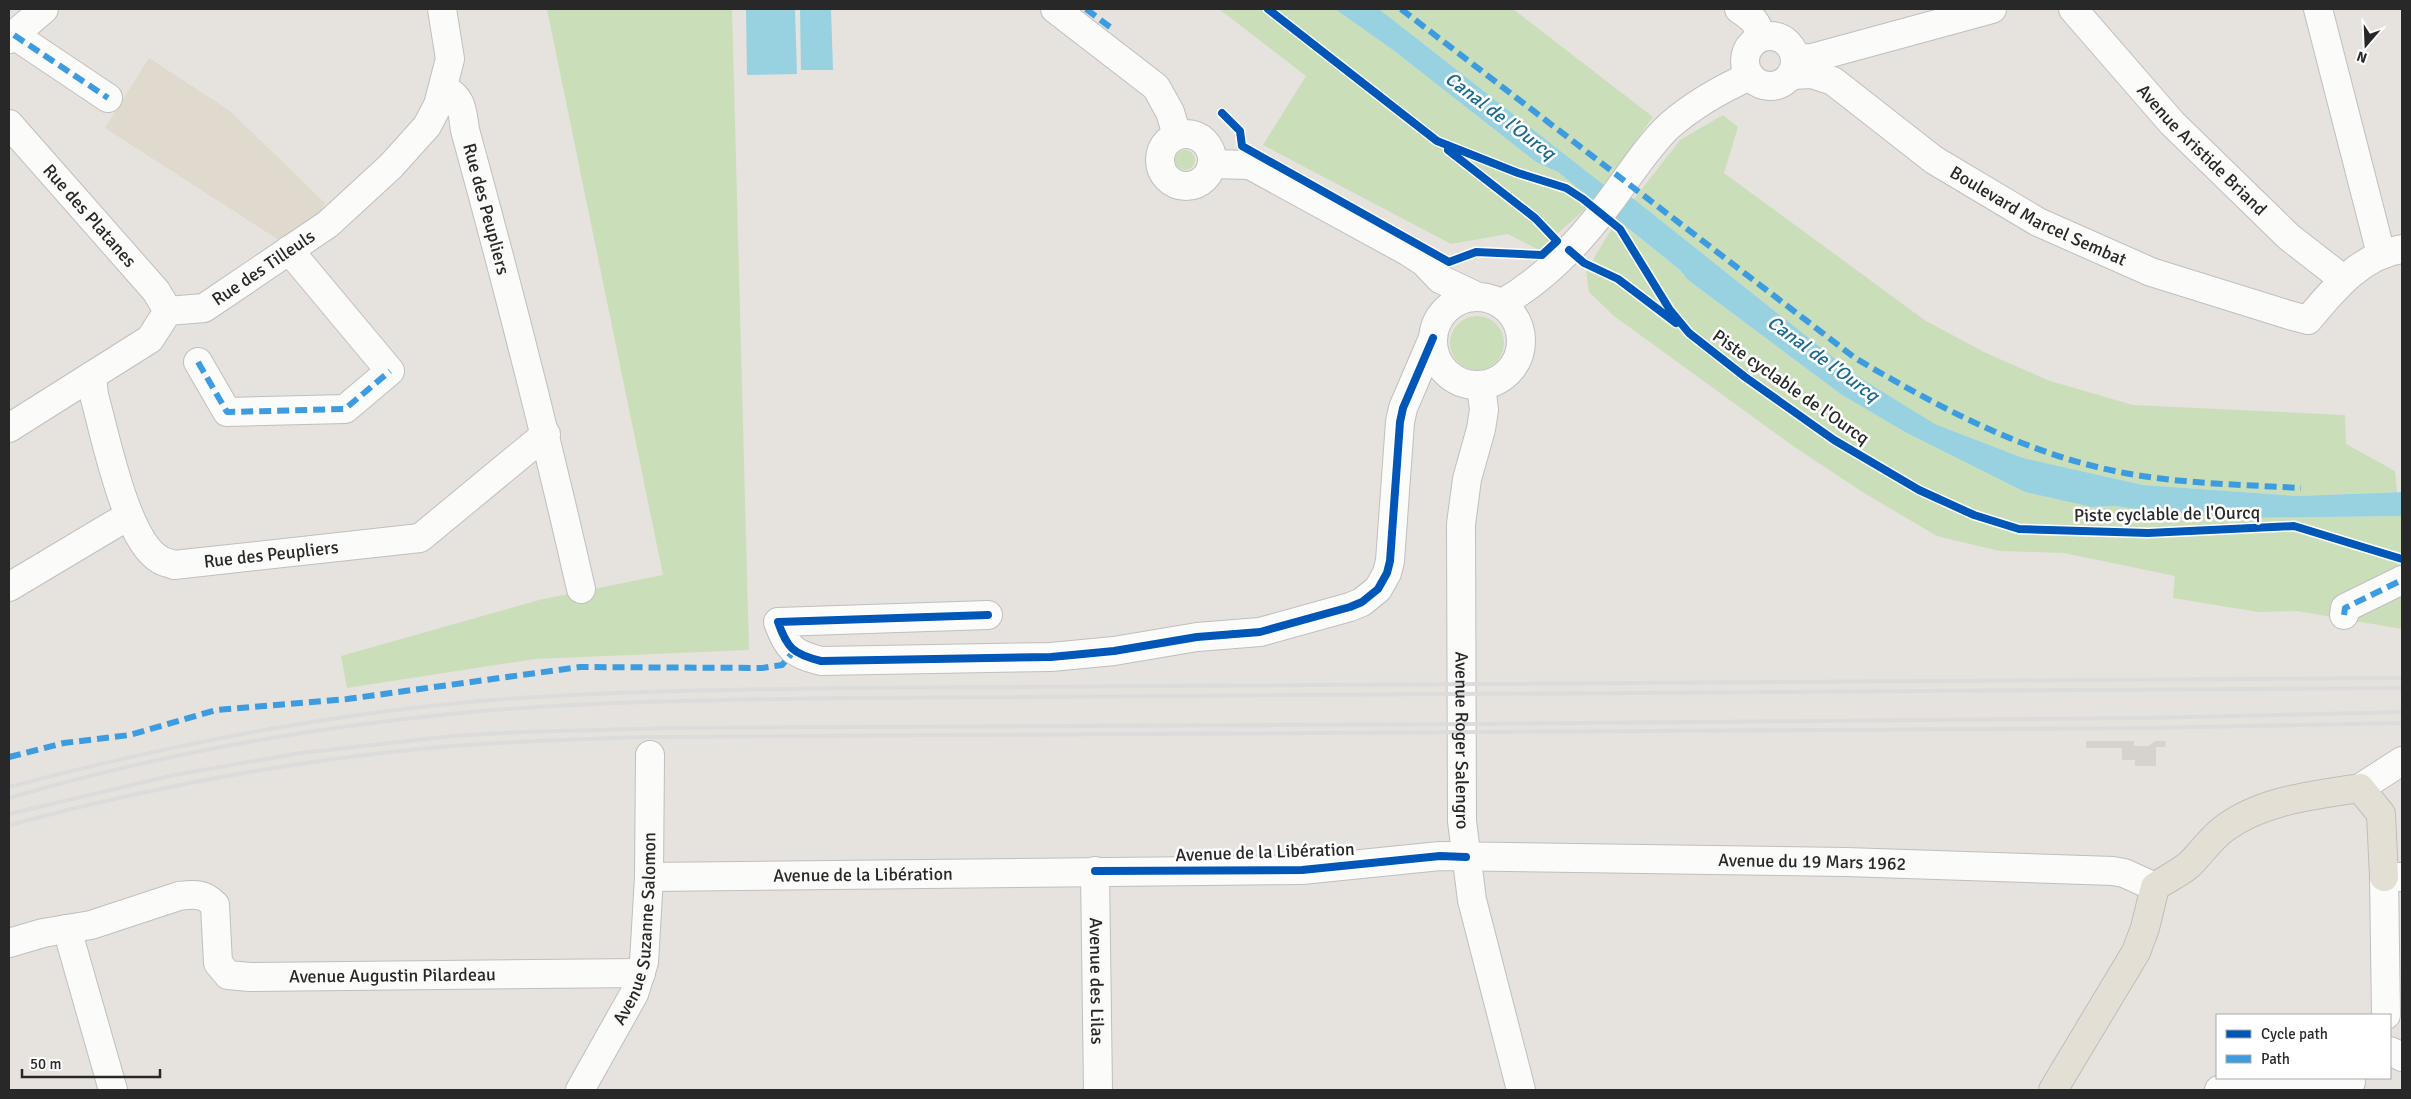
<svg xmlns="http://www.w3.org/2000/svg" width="2411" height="1099" viewBox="0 0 2411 1099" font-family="Signika,sans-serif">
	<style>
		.education { fill: #e0d9cd }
		.green { fill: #cbdeba }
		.plaza { fill: #d6d2ce }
		.water { fill: #98d2e1 }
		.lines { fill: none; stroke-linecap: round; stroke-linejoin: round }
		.minor-casing { stroke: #c0bfbf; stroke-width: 30 }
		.major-casing { stroke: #bfbdbc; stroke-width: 30 }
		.minor { stroke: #fbfbfa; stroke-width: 28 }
		.major { stroke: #e4dfd4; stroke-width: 28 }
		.rail { stroke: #dddcdd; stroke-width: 4 }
		.quiet { stroke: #3d9ce0; stroke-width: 6; stroke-dasharray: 12 6; stroke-linecap: butt }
		.cycleway-casing { stroke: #fff; stroke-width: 11 }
		.cycleway { stroke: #0057b8; stroke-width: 8 }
		.labels { text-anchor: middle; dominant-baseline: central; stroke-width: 5; stroke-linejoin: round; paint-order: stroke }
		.street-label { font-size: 18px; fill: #282828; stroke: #fff }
		.water-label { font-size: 19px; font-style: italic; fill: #196a8b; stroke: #fff }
	</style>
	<rect width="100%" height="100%" fill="#e6e2de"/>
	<!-- education -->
	<path class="education" d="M149,58L230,111L325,203L319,215L282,242L105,128Z"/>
	<!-- green -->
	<path class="green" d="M547,9H732L749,650L535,659L347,688L341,656L539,600L663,575Z
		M1219,9H1335L1393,50L1536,162L1558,172L1593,199L1583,211L1539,250L1508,234L1451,244L1263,145L1306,76Z
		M1379,9H1513L1653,117L1604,185Z
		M1723,115L1738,127L1724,173L1926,321L1986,353L2050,381L2133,405L2345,415L2346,444L2395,471L2397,492L2298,496L2143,485L2023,458L1935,424L1854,374L1634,199L1680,140Z
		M1175 160a10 10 0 1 1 20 0a10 10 0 1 1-20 0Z
		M1617,220L1680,270L1688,280L1842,395L1905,432L2092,507L2114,506L2175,514L2235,518L2402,516V629L2297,611L2258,612L2173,598L2175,576L2064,553L1999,551L1937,536L1864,493L1796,448L1614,316L1589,292L1586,271Z
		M1450 343a27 27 0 1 1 54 0a27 27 0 1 1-54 0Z"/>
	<!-- plaza -->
	<path class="plaza" d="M2086,741H2134V746H2149L2155,741H2166L2165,747H2156V766H2135V760H2122V748H2086Z"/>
	<!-- water -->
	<path class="water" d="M746,9H795L797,74L747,75Z
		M800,9H831L833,70H801Z
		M1335,9H1379L1604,185L1634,199L1854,374L1935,424L2023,458L2143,485L2298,496L2402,492V516L2235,518L2175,514L2114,506L2092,507L2025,492L1905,432L1842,395L1688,280L1680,270L1558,172L1536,162L1393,50Z"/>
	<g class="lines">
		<!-- minor casing -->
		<g class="minor-casing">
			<g id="minor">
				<path d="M1055,9L1156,87L1170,112L1177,135"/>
				<path d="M1739,9C1751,17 1760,23 1759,38"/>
				<path id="s1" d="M2073,9L2172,123L2289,237L2343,279"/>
				<path d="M2318,9L2381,254"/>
				<path d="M14,35L108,98"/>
				<circle cx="1770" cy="61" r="25"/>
				<path d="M9,39L44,9"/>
				<path d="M1795,59L1812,58L1992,9"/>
				<path id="s2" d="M1791,75L1812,74L1833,81L1934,160L2038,222L2151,272L2289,315L2308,320C2333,290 2361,255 2402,249"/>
				<path id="s3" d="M443,88C463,98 462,110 465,130C507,283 546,435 581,589"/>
				<path id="s4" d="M9,124L156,291L168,311"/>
				<circle cx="1186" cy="160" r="26"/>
				<path d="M1212,164L1250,165L1407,251L1424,262L1440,279L1478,297"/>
				<circle cx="1477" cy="341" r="44"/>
				<path d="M1501,304C1543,280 1579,243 1608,204C1628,178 1646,148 1669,126C1693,105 1721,89 1750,76"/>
				<path d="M198,362L227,412L345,409L390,371L289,250"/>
				<path id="s5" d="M92,376L94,395C105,434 125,538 159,559C163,562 169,563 174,565L420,538L546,434"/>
				<path id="s6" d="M1481,385L1484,410L1481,429L1467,479L1461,524L1462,821L1472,900L1521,1090"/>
				<path id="s7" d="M9,428L150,339L168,311L204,308L328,224L391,166L427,126L438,105L450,59L442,9"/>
				<path d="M9,587L128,516"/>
				<path d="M988,615L778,622C787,648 793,654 821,661L1051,657L1114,651L1197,637L1260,632L1350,607L1362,602L1378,589L1387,573L1390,561L1400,422L1403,408L1433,338"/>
				<path d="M2344,615L2345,608L2402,580"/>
				<path d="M2360,788L2402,761"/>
				<path id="s8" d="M1095,871L1098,1090"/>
				<path id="s9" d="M649,877L1302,870L1440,856L1846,862L2113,871L2124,873L2155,887"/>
				<path d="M67,929L113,1090"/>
				<path id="s10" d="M9,943L43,933L91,925L179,896C194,894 204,893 215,905L218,963L228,975L250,977L641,973"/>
				<path d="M2386,1015L2384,877H2402"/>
				<path d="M2390,1051L2402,1057"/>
				<path id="s11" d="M580,1090L634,994L644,962L649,877L650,755"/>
				<path d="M2219,1090L2328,1081L2351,1082"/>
			</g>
		</g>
		<!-- major casing -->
		<g class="major-casing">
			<path id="major" d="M2053,1090L2136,952L2145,928L2155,887C2166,879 2180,873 2190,864C2202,852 2212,837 2225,828C2263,800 2315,795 2360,788L2381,814L2384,877"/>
		</g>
		<!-- minor -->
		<use href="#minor" class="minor"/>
		<!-- major -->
		<use href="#major" class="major"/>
		<!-- rail -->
		<path class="rail" d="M9,787C163,746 321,715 480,701C601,691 723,690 845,688L2402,678
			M9,798C152,756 301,729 450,714C581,701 713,700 844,698L2402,688
			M9,814L174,775L301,753L453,736L521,732L670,728L1477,724L2145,718L2402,712
			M9,825C151,787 294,760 441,747C511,741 582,739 652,737L2149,728L2402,723"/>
		<!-- quiet -->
		<path class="quiet" d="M1086,9L1110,27
			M1401,9L1855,358C1945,411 2037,460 2142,476C2194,484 2248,485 2301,488
			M14,35L108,98
			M198,362L227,412L345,409L390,371
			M2344,615L2345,608L2402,580
			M9,757L64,743L130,735L216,710L347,699L580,667L762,668L782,665L794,651"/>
		<!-- cycleway casing -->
		<g class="cycleway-casing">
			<path id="cycleway" d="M1268,9L1437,141L1518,173L1566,188L1583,199L1620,229L1670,310L1689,333L1745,377L1834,440L1919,490L1974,515L2019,529L2148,533L2294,526L2402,559
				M1222,113L1240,131L1242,146L1449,262L1476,252L1542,255L1557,241L1535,218L1448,150
				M1569,250L1584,263L1618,279L1676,323
				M988,615L778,622C787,648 793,654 821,661L1051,657L1114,651L1197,637L1260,632L1350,607L1362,602L1378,589L1387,573L1390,561L1400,422L1403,408L1433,338
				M1095,871L1302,870L1440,856L1466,857"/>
		</g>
		<!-- cycleway -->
		<use href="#cycleway" class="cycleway"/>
	</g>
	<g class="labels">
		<!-- street labels -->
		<g class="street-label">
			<text stroke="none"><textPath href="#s1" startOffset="191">Avenue Aristide Briand</textPath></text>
			<text stroke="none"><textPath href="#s3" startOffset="132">Rue des Peupliers</textPath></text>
			<text stroke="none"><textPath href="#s2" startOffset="290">Boulevard Marcel Sembat</textPath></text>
			<text stroke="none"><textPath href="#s4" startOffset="122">Rue des Platanes</textPath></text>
			<text stroke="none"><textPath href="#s7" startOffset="308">Rue des Tilleuls</textPath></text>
			<text transform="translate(1791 387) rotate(35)">Piste cyclable de l'Ourcq</text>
			<text transform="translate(2167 514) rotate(-1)">Piste cyclable de l'Ourcq</text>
			<text stroke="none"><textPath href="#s5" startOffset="312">Rue des Peupliers</textPath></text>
			<text stroke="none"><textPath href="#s6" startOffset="358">Avenue Roger Salengro</textPath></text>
			<text transform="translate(1265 852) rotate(-2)">Avenue de la Libération</text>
			<text stroke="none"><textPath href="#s9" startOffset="1164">Avenue du 19 Mars 1962</textPath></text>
			<text stroke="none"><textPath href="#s9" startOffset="214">Avenue de la Libération</textPath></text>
			<text stroke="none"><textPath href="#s11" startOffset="175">Avenue Suzanne Salomon</textPath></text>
			<text stroke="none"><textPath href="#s10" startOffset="454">Avenue Augustin Pilardeau</textPath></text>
			<text stroke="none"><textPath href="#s8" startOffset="110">Avenue des Lilas</textPath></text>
		</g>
		<!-- water labels -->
		<g class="water-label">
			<text transform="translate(1500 116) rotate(37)">Canal de l'Ourcq</text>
			<text transform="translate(1823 359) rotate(36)">Canal de l'Ourcq</text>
		</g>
	</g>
	<!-- border -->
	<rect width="2411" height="1099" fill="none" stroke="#282828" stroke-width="20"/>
	<!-- legend -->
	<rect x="2216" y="1014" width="175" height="65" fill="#ffffff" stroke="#a9a9a9"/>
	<rect x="2226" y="1030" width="25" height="8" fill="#0057b8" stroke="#a9a9a9"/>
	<text x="2261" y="1039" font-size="15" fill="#282828">Cycle path</text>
	<rect x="2226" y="1055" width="25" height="8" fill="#3d9ce0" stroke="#a9a9a9"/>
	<text x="2261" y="1064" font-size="15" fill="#282828">Path</text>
	<!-- north arrow -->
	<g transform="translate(2366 45) rotate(199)" stroke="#ffffff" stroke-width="4" paint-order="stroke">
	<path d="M0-4L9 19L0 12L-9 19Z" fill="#282828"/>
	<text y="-8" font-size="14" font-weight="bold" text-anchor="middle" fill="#282828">N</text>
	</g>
	<!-- scale -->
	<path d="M22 1069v8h138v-8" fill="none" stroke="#282828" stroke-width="2.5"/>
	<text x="30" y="1069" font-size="15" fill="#282828" stroke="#ffffff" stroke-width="4" paint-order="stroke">50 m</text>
</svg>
